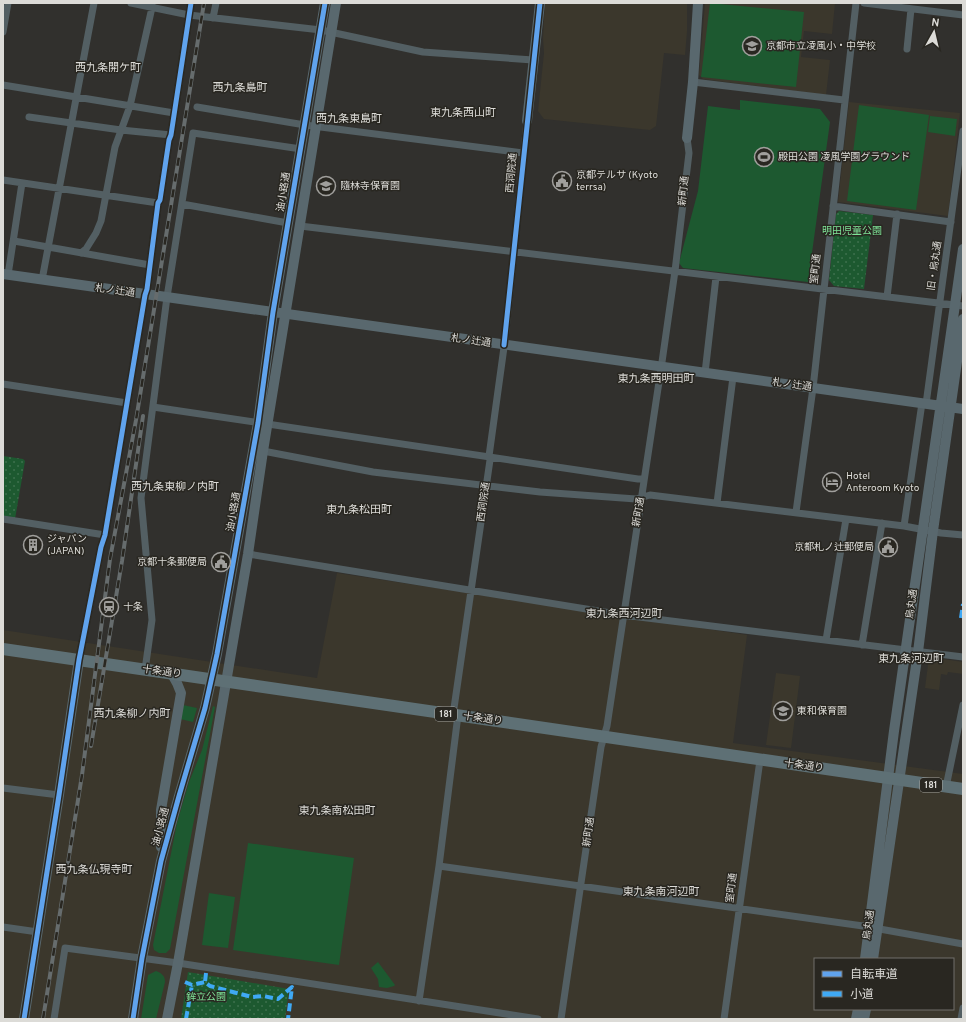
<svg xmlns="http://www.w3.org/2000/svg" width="966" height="1022" viewBox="0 0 966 1022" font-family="Overpass,'Noto Sans JP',sans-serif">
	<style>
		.built { fill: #3b372c; fill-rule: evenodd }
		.green { fill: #1d5930 }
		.park { fill: url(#park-dots) }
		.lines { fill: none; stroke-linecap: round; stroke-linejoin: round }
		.street { stroke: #535f63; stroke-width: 7 }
		.secondary { stroke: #59686e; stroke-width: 10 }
		.primary { stroke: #5e7075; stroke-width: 12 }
		.rail-casing { stroke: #666c6d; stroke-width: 4 }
		.rail { stroke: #292721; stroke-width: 2.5; stroke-dasharray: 8; stroke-linecap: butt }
		.quiet { stroke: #3fa9f5; stroke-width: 4; stroke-dasharray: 8 4; stroke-linecap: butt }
		.cycleway-casing { stroke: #292721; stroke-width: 8 }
		.cycleway { stroke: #60a3ed; stroke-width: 5 }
		.labels { text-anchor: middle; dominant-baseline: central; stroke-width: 3; stroke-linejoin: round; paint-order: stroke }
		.shield { fill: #292721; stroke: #a6a5a0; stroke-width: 1 }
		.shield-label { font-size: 9px; font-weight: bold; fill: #dcdbd7 }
		.poi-label { font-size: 10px; fill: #dcdbd7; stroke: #292721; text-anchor: start }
		.street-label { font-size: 10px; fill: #dcdbd7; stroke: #292721 }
		.park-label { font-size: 10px; fill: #7fe498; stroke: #292721 }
		.neighbourhood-label { font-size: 11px; fill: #dcdbd7; stroke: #292721 }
	</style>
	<defs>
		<pattern id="park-dots" width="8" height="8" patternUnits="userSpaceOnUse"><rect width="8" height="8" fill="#1d5930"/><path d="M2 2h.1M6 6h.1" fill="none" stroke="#3d704d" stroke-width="1.8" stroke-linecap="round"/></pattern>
	</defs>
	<rect width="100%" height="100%" fill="#31302d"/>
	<!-- built -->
	<path class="built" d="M545,3H687V31L685,55L664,53L656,126L650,130L544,119L538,111L544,53L543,38Z
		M705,3H835L832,34L804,31L801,57L830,60L826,95L703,79L699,75Z
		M849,102L960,113L948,216L838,202Z
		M337,573L747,635L733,743L963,774V1019H3V630L317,678ZM815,959H953V1009H815Z
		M929,657L963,662V674L948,672L947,675L941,674L939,690L925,688Z
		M776,673L800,676L791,748L766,745Z"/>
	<!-- green -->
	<path class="green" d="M710,3L804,12L796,87L701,77Z
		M740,100L820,109L830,122L808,282L683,268L679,263L698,191L708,106L740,110Z
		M859,105L929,115L916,210L847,201Z
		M930,116L957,119L955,136L928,132Z
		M183,705L197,708L193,722L180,719Z
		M213,706L215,707L170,949L166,953H159L154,950L153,945L177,823L189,782L202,750Z
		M248,843L354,858L339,965L233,950Z
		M209,893L235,897L228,948L202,945Z
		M378,962L395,985L394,986L387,988L379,987L378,979L371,968Z
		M156,971C161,973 165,975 165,982L156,1019H141L148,975Z"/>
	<!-- park -->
	<path class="park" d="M839,211L873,215L864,289L834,286L829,280L836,214Z
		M3,456L23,459L25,461L15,519L3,517Z
		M188,972L289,989L285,1019H181Z"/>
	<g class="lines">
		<!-- street -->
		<path class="street" d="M131,3L189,15L321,30L423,52L533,60
			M864,3L963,15
			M213,18L216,3
			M3,32L8,3
			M907,49L911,9
			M693,82L844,100
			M3,85L174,113
			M197,107L305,125L523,153
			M29,117L121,130L171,135
			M3,180L158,203
			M182,204L288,223
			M833,206L951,222
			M300,226L963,306
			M14,241L150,265
			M81,253L86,249L96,233L101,221L115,147L130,106L151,12L152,4
			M8,275L22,183
			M42,280L94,3
			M887,297L897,214
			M705,373L716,277
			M3,384L127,403
			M926,404L963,131
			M153,407L638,479H644
			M263,451L373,472L540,492L636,499L650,495L904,526L941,533L963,535
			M717,503L733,377
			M796,512L813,388L856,3
			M3,519L105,535
			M904,526L922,403
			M248,554L623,615L963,657
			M826,640L846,519
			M862,645L882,523
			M79,660L101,547L105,535L145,295L147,289L158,203L160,200L169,140L171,135L191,3
			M145,670L152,620L141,498L167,297L193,133L301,149
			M453,715L490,460L489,456L505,340L527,121
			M946,787L963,705
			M3,788L59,795
			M439,866L863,926L963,944
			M3,927L38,932
			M419,1001L439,866L458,715
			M54,1019L65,948L178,963L538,1019
			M561,1019L601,747L607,726L662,362L675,271L689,153L687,138
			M724,1019L760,760
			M961,1019L963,1008"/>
		<!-- secondary -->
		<path class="secondary" d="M527,121L540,3
			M687,138L693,82L698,3
			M3,274L963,409
			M161,847V810L181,693L177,683L172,674
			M865,959L894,731L963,249
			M873,959L918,652L933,531L963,319
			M24,1019L59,795L79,660
			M133,1019L142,958L161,861L179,796L205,708L217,654L258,423L273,312L325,3
			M167,1019L178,963L248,554L263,451L336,3
			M856,1019L858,1009
			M864,1019L866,1009"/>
		<!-- primary -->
		<path class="primary" d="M3,649L963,789"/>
		<!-- rail casing -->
		<g class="rail-casing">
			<path id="rail" d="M91,746L122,561L143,416
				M43,1019L82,775L110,559L136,420L204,3"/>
		</g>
		<!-- rail -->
		<use href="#rail" class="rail"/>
		<!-- quiet -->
		<path class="quiet" d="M961,618L963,604
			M206,973L205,982L210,986L252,997L263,996L278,999L292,987L288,1019
			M185,982L192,985L205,982
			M186,1019L192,985"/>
		<!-- cycleway casing -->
		<g class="cycleway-casing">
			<path id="cycleway" d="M504,345L540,3
				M24,1019L59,795L79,660L101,547L105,535L145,295L147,289L158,203L160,200L169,140L171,135L191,3
				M133,1019L142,958L161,861L179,796L205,708L217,654L258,423L273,312L325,3"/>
		</g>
		<!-- cycleway -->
		<use href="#cycleway" class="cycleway"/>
	</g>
	<!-- icons -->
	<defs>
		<g id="school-ring" transform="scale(1)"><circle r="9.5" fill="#292721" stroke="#a09f9c" stroke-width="1.5"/><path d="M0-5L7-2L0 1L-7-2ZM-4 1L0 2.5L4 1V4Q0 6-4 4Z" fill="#a09f9c"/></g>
		<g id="stadium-ring" transform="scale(1)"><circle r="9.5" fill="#292721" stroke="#a09f9c" stroke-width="1.5"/><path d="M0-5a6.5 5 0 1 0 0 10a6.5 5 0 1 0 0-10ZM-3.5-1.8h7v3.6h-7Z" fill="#a09f9c"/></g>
		<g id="civic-ring" transform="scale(1)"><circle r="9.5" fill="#292721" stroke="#a09f9c" stroke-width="1.5"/><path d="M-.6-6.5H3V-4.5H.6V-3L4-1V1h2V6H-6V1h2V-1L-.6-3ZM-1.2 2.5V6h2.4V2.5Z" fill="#a09f9c"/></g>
		<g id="hotel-ring" transform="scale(1)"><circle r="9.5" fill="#292721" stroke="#a09f9c" stroke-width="1.5"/><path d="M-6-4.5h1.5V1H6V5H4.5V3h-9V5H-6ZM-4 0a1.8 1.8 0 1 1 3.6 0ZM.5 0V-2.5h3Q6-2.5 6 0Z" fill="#a09f9c"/></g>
		<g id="building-ring" transform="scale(1)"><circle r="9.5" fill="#292721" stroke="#a09f9c" stroke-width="1.5"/><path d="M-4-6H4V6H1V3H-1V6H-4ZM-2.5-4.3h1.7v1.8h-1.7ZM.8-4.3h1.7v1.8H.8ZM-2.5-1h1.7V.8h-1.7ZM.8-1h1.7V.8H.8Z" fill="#a09f9c"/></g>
		<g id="station-ring" transform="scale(1)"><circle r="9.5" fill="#292721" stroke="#a09f9c" stroke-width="1.5"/><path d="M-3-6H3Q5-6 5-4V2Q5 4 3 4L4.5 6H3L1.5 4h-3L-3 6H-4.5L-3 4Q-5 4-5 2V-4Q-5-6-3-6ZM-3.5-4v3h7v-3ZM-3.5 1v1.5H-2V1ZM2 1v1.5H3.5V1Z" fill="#a09f9c"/></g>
	</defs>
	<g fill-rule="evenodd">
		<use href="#school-ring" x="752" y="46"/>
		<use href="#stadium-ring" x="764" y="157"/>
		<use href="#civic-ring" x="562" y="181"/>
		<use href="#school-ring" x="326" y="186"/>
		<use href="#hotel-ring" x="832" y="482"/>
		<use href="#building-ring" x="33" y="545"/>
		<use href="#civic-ring" x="888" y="547"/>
		<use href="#civic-ring" x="221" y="562"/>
		<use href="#station-ring" x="109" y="607"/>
		<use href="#school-ring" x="783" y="711"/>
	</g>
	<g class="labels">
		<!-- shield labels -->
		<g class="shield">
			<rect x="435" y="707" width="22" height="14" rx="3"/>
			<rect x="920" y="778" width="22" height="14" rx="3"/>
		</g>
		<g class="shield-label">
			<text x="446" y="714">181</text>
			<text x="931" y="785">181</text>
		</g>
		<!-- poi labels -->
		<g class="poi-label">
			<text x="766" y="46">京都市立凌風小・中学校</text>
			<text x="778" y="157">殿田公園 凌風学園グラウンド</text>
			<text x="576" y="175">京都テルサ (Kyoto<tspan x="576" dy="12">terrsa)</tspan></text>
			<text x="340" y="186">隨林寺保育園</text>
			<text x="846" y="476">Hotel<tspan x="846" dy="12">Anteroom Kyoto</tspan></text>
			<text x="47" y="539">ジャパン<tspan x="47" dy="12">(JAPAN)</tspan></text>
			<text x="874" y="547" text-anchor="end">京都札ノ辻郵便局</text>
			<text x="207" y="562" text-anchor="end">京都十条郵便局</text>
			<text x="123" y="607">十条</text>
			<text x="797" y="711">東和保育園</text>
		</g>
		<!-- street labels -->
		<g class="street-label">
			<text transform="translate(512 173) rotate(-85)">西洞院通</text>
			<text transform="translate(684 191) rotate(-84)">新町通</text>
			<text transform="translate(284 192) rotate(-81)">油小路通</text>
			<text transform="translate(935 266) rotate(-82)">旧・烏丸通</text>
			<text transform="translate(816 269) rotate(-84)">室町通</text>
			<text transform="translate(115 291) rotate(8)">札ノ辻通</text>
			<text transform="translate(471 341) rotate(8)">札ノ辻通</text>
			<text transform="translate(792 385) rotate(8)">札ノ辻通</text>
			<text transform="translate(484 502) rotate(-82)">西洞院通</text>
			<text transform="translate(234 512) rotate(-80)">油小路通</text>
			<text transform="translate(639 512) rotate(-81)">新町通</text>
			<text transform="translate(912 604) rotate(-82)">烏丸通</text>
			<text transform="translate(162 672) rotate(8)">十条通り</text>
			<text transform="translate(483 719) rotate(8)">十条通り</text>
			<text transform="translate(804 766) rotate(8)">十条通り</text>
			<text transform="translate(161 827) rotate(-75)">油小路通</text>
			<text transform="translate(589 832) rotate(-82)">新町通</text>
			<text transform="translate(732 888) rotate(-83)">室町通</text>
			<text transform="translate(869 925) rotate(-82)">烏丸通</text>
		</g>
		<!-- park labels -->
		<g class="park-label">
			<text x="852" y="231">明田児童公園</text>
			<text x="206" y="997">鉾立公園</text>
		</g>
		<!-- neighbourhood labels -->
		<g class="neighbourhood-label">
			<text x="108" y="68">西九条開ケ町</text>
			<text x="240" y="88">西九条島町</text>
			<text x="463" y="113">東九条西山町</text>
			<text x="349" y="119">西九条東島町</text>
			<text x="656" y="379">東九条西明田町</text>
			<text x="175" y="487">西九条東柳ノ内町</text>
			<text x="359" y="510">東九条松田町</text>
			<text x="624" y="614">東九条西河辺町</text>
			<text x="911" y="659">東九条河辺町</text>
			<text x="132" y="714">西九条柳ノ内町</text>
			<text x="337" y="811">東九条南松田町</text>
			<text x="94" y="870">西九条仏現寺町</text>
			<text x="661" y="892">東九条南河辺町</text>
		</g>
	</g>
	<!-- border -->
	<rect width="966" height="1022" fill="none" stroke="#dcdbd7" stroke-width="8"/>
	<!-- legend -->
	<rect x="814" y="958" width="140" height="52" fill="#292721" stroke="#716f6a"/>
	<rect x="822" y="971" width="20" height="6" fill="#60a3ed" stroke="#716f6a"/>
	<text x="850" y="978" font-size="12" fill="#dcdbd7">自転車道</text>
	<rect x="822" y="991" width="20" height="6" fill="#3fa9f5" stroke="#716f6a"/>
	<text x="850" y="998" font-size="12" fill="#dcdbd7">小道</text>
	<!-- north arrow -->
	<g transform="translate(934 32) rotate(8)" stroke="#292721" stroke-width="3" paint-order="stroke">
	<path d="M0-3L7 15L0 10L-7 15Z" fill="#dcdbd7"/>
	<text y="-6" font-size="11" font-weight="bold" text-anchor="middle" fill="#dcdbd7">N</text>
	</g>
</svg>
